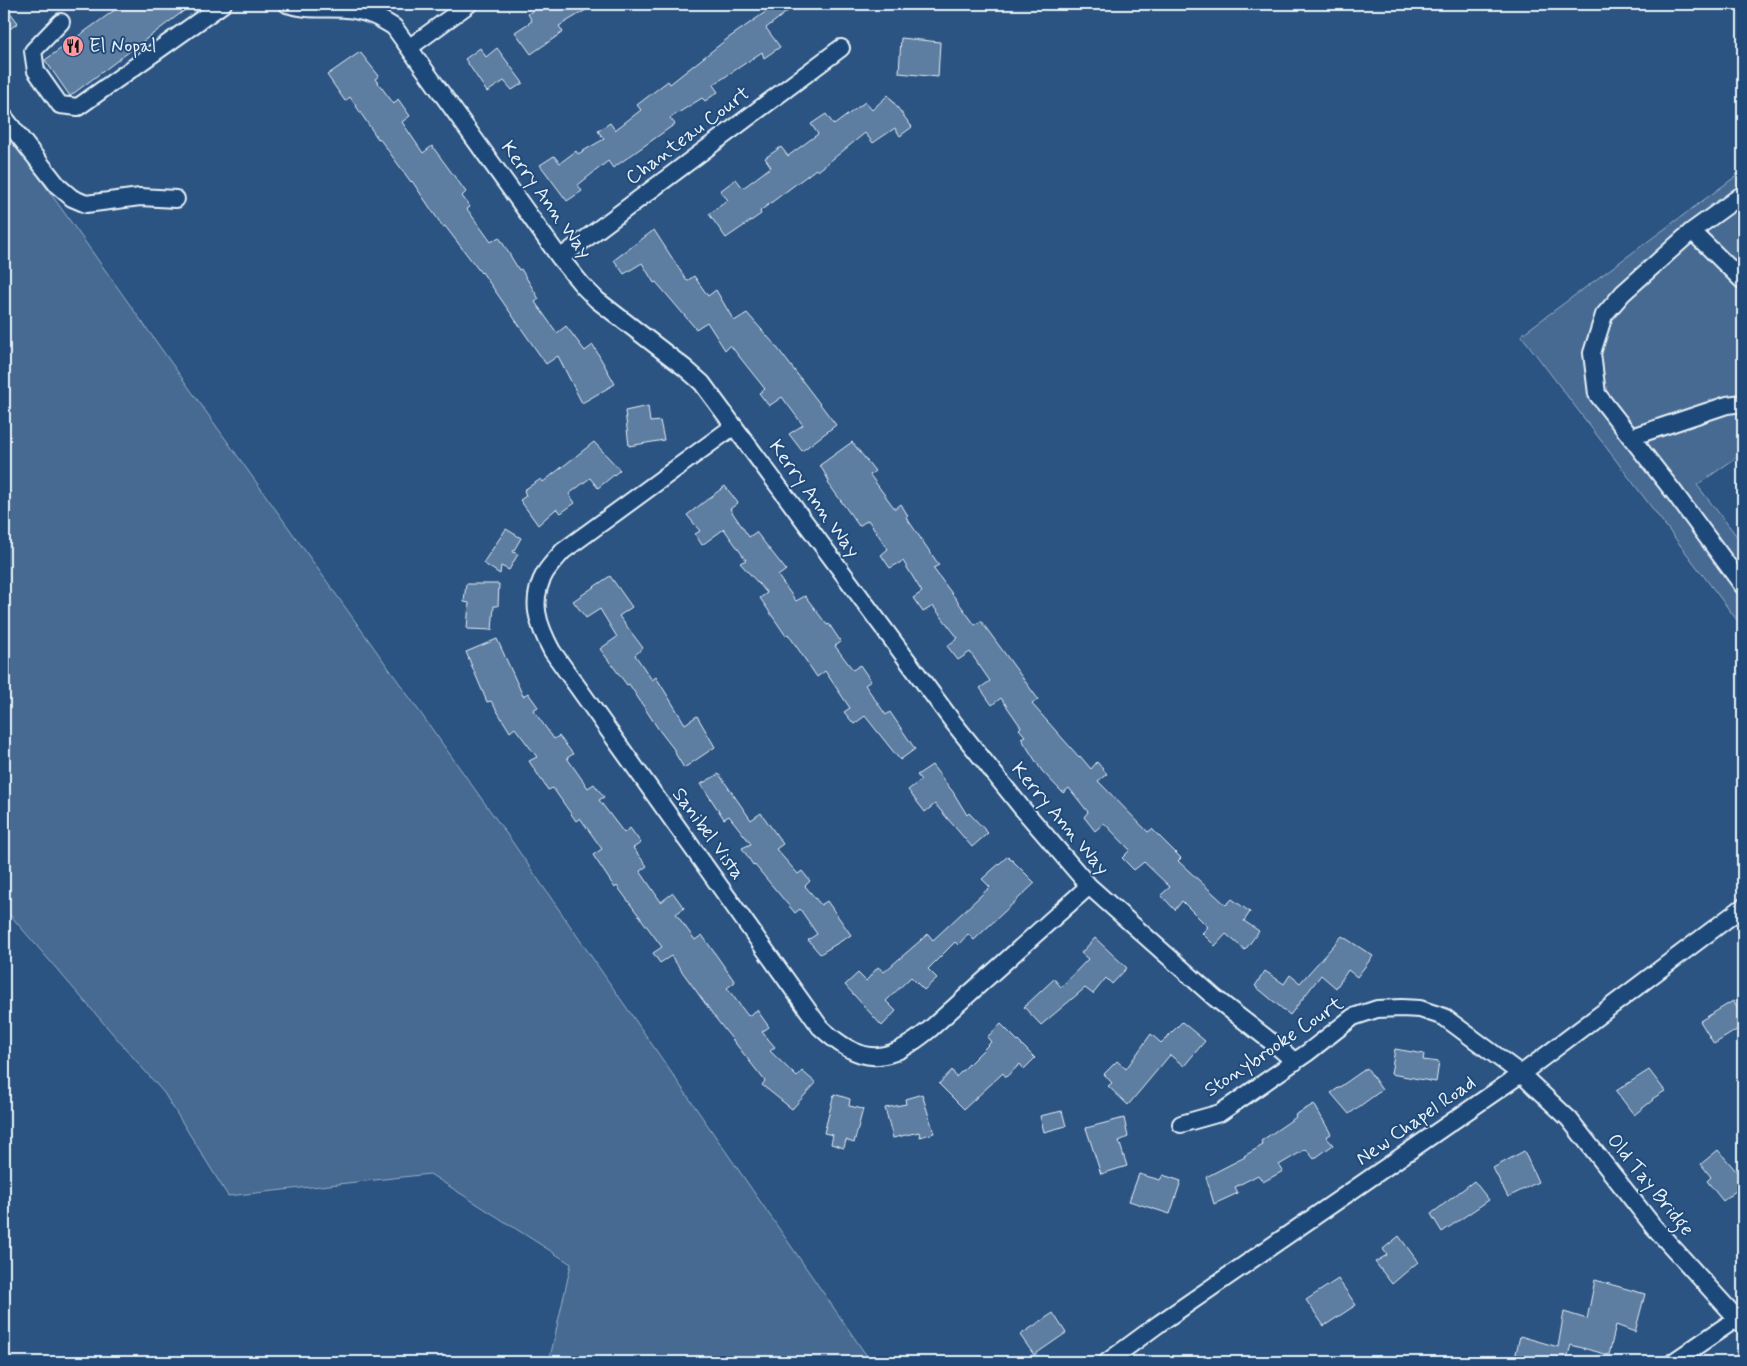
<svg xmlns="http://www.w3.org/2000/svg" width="1747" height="1366" viewBox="0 0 1747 1366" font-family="Mynerve,sans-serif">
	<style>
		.green { fill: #476b93; stroke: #98aec6 }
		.building { fill: #5d7da1; stroke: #e8f1f8 }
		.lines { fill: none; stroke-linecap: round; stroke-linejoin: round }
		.minor-casing { stroke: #e8f1f8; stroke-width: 20 }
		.minor { stroke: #1f4a7a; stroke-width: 16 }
		.labels { text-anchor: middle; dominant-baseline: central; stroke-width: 4; stroke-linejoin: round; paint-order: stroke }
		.poi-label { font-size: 20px; fill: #e8f1f8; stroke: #1f4a7a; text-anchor: start }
		.street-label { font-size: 20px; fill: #e8f1f8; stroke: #1f4a7a }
	</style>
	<rect width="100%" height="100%" fill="#2b5482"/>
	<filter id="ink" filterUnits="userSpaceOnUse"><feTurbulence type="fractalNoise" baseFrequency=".02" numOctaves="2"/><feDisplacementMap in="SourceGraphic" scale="10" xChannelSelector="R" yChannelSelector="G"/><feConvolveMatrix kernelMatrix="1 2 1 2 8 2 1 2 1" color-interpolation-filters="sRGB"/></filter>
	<g filter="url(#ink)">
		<!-- green -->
		<path class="green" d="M4,128L511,840L871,1362H549L571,1264L430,1174L228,1196L164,1093L4,908Z
			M1743,171V453L1697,485L1743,544V628L1521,335Z"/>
		<!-- building -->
		<path class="building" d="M4,4L18,23L4,33Z
			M123,4H193L70,96L45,60Z
			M542,4H596L559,26L563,32L531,54L515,32L532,21L528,14Z
			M777,4H797L766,28L780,47L764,58L762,52L713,85L718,92L705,101L702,98L670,118L675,124L613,168L608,161L578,185L582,191L567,201L540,165L554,156L560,163L576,151L578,154L604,139L598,131L610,123L615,130L641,110L637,105L668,81L670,84L727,39Z
			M901,38L940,42L938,77L899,73Z
			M480,48L486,57L497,48L523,83L512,90L504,81L487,92L465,59Z
			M360,52L379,76L375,79L394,104L398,99L410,116L402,122L423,153L432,146L466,192L462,196L470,207L467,209L491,242L499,237L519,270L521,269L539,299L535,302L557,333L566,326L585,351L593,345L615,384L582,403L558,356L546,364L482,272L481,273L445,226L443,227L412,181L411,182L379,138L378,139L350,97L345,101L327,75Z
			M888,95L912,127L900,136L895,128L873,143L865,133L818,171L816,169L760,211L761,214L726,238L709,214L728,200L720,191L736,179L743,188L771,167L765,158L781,147L788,156L818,134L811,124L826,114L834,125L865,102L872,110Z
			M654,230L687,281L694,276L708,296L716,290L734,321L747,313L775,345L836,425L802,451L789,434L803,425L782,397L769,406L759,393L765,389L730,345L725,350L707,322L696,329L656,282L654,283L642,263L624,274L614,260Z
			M648,406L650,422L660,421L664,440L629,446L625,411Z
			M594,442L620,470L598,488L590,478L569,494L575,503L561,513L556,509L538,525L520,500L526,496L524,490L541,479L543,482Z
			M852,442L875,471L870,475L895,509L901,504L908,516L906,517L939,565L933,568L975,625L981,621L1038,699L1032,704L1079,757L1080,756L1091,769L1097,762L1107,774L1098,781L1148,832L1152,829L1181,858L1178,861L1226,905L1232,899L1250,912L1244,921L1259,931L1245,950L1226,934L1215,946L1202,933L1208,927L1182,901L1175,910L1161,895L1170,887L1144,862L1134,870L1122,858L1130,850L1104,823L1095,831L1084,817L1088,812L1069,788L1063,793L1042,771L1021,738L1025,736L1019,729L1021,727L1001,698L992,705L980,688L990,681L970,652L958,660L947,646L958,638L933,606L923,612L913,598L922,592L903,561L890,568L881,555L888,549L868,520L859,526L828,483L829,481L820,465Z
			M725,486L738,503L730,509L749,537L756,532L786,570L778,576L796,601L805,596L827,625L829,624L841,642L835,646L853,670L860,665L871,681L865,685L886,715L890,712L915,749L900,760L865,716L854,724L844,712L850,708L825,671L817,677L788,634L786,636L760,598L767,593L740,563L746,560L724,529L702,545L695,534L700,531L687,515Z
			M506,529L521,538L513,552L518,554L509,570L501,566L500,574L483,563Z
			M610,576L632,607L619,616L643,648L635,655L652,680L656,677L685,724L697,716L715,747L684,768L675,753L676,752L659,730L629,684L627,685L600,649L617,637L600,609L586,618L573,601Z
			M466,584H499L498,606H494L492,630L467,629L469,603L464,602Z
			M497,639L523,696L528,693L538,707L533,710L554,739L559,736L573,754L567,758L588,788L594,784L604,797L599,800L624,833L630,828L641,843L633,848L647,866L640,871L661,902L673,893L684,908L676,914L695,940L702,935L735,982L727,988L748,1016L757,1010L769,1027L762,1032L775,1047L770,1051L797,1077L802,1071L816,1083L792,1109L762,1085L765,1081L717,1020L671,956L660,963L653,953L662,947L617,886L615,888L593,855L602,849L580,818L576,821L553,788L548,790L529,761L537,757L515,728L510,732L491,701L487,702L466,652Z
			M932,765L953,792L967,815L969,813L988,833L972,847L935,804L925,812L908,790L921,780L917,775Z
			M719,774L751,820L761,813L783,844L776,849L798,874L802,871L810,881L805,886L821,905L827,901L851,935L820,954L808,940L817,934L800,909L795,913L754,864L753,865L742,848L751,844L729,816L724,819L701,784Z
			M1008,856L1035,883L974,940L968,934L958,945L955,942L928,969L937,978L924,990L911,977L886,1001L896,1011L882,1026L845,985L858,973L866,981L878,967L884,972L928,934L933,940L990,887L982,879Z
			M1342,936L1373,956L1357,977L1348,970L1336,988L1321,975L1290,1015L1255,986L1265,971L1284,984L1290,975L1300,983Z
			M1095,938L1127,968L1112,984L1106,978L1093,994L1085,988L1041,1025L1024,1007L1054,979L1061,987L1088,959L1081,953Z
			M1733,1001L1743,1017V1026L1714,1044L1700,1021Z
			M1182,1022L1205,1041L1184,1066L1170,1055L1128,1105L1108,1086L1112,1083L1104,1074L1117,1061L1126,1069L1151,1034L1161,1043Z
			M1001,1024L1035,1058L1024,1069L1020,1064L1006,1077L1003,1073L964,1109L939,1084L952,1070L956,1077L991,1042L987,1037Z
			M1395,1049L1424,1054L1423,1060L1439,1062L1436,1082L1391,1074Z
			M1367,1068L1382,1090L1349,1114L1331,1093Z
			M1649,1070L1665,1091L1652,1099L1653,1100L1634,1115L1616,1091Z
			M834,1094L850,1099L849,1106L863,1109L854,1143L846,1140L844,1148L831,1144L833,1135L824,1133Z
			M922,1094L934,1133L920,1137L919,1132L893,1138L885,1108L906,1104L905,1099Z
			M1314,1104L1331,1134L1326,1137L1333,1145L1314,1159L1306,1149L1279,1165L1283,1171L1263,1182L1258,1175L1235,1187L1238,1193L1214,1204L1206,1177L1245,1157L1244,1156L1263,1145L1261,1141L1296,1117L1295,1115Z
			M1062,1111L1066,1126L1044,1132L1040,1116Z
			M1124,1118L1128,1137L1119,1141L1127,1166L1101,1174L1086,1128Z
			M1718,1150L1743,1179V1185L1723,1201L1707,1181L1711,1177L1701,1164Z
			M1524,1151L1538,1182L1508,1197L1493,1168Z
			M1139,1174L1160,1180L1163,1175L1181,1181L1170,1214L1129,1201Z
			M1474,1181L1489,1200L1442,1232L1431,1214Z
			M1399,1236L1418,1262L1392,1284L1375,1262L1387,1255L1383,1249Z
			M1338,1279L1356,1305L1324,1326L1306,1300Z
			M1595,1280L1645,1294L1635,1332L1616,1325L1609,1355L1571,1345L1566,1362H1514L1520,1336L1558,1347L1564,1312L1587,1319Z
			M1053,1313L1066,1333L1034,1355L1020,1335Z"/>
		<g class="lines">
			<!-- minor casing -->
			<g class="minor-casing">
				<path id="minor" d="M287,4C309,12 332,6 354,10C369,12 381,19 394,27L560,258L583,286L597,300L685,368L702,383L953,722L1021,807L1089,886L1215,998L1278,1047L1295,1062
					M61,22L33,51L36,71L60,105L78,107L223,4
					M410,47L469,4
					M4,117L58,186L72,198L86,204L140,197L176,199
					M1743,194L1692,231L1623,293L1604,315L1592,353L1597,394L1673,491L1743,586
					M1692,231L1743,281
					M560,258L841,48
					M734,426L563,551C557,558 550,565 545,573C529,601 538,625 552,651L820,1027C862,1066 886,1065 929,1030L1089,886
					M1631,437L1727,405L1743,403
					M1181,1124L1220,1113L1307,1053L1353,1017L1377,1009L1401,1008L1420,1009L1444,1017L1521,1074L1569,1119L1654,1227L1743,1325
					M1107,1362L1160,1323L1521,1074L1743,907
					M1673,1362L1736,1319"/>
			</g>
			<!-- minor -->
			<use href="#minor" class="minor"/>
		</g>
	</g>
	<!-- icons -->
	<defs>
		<g id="restaurant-disc" transform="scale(1.125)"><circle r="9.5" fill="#ff9aa2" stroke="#1f4a7a"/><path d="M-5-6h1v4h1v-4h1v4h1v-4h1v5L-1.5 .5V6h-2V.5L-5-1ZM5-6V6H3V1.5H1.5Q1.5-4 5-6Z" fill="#111"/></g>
	</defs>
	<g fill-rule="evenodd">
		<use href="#restaurant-disc" x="73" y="46"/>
	</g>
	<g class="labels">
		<!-- poi labels -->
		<g class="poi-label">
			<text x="89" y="46">El Nopal</text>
		</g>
		<!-- street labels -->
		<g class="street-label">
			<text transform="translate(688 136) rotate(-37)">Chanteau Court</text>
			<text transform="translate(546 200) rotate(54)">Kerry Ann Way</text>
			<text transform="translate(814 499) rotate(54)">Kerry Ann Way</text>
			<text transform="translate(1060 819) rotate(50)">Kerry Ann Way</text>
			<text transform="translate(708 834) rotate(54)">Sanibel Vista</text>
			<text transform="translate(1274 1047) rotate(-34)">Stonybrooke Court</text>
			<text transform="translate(1416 1121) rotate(-35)">New Chapel Road</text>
			<text transform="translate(1650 1185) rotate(51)">Old Tay Bridge</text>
		</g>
	</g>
	<!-- margin -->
	<rect width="1747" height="1366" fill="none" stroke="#1f4a7a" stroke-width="20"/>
	<rect x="10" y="10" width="1727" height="1346" fill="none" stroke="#e8f1f8" stroke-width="2" filter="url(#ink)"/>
</svg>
